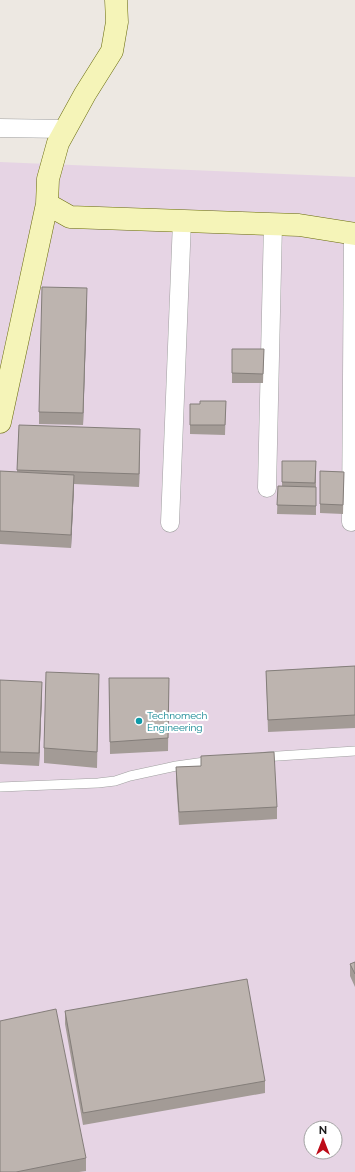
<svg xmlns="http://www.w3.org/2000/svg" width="355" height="1172" viewBox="0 0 355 1172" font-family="Raleway,sans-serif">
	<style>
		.industrial { fill: #e6d4e4; fill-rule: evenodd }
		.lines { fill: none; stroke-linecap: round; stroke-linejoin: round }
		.lane-casing { stroke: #a0a0a0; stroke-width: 10 }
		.street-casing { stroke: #a0a0a0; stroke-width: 19 }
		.secondary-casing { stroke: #686b0b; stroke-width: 23 }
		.lane { stroke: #fff; stroke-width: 9 }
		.street { stroke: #fff; stroke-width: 18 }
		.secondary { stroke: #f5f4b8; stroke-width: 22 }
		.wall { fill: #a39b96 }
		.shaded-wall { fill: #847e7a }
		.building { fill: #bdb4af; stroke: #847e7a }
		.culture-dot { fill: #0f9aa8; stroke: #fff; stroke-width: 1.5 }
		.labels { text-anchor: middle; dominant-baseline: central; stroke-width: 4; stroke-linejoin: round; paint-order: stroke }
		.culture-label { font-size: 10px; fill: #0d838f; stroke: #fff; text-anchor: start }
	</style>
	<rect width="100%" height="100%" fill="#ede8e2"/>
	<!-- industrial -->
	<path class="industrial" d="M0,162L355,177V1172H0ZM311,1128H335V1152H311Z"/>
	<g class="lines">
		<!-- lane casing -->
		<g class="lane-casing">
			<path id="lane" d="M263,757L355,751
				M0,787L98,783L115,781L130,776L176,766L212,761"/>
		</g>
		<!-- street casing -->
		<g class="street-casing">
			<path id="street" d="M0,128L65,129
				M267,488L273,224
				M351,522L353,234
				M170,523L182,221"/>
		</g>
		<!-- secondary casing -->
		<g class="secondary-casing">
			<path id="secondary" d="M116,0L117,22L112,51L85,94L58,143L48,179L47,204L70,217L299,225L355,234
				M0,422L47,204"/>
		</g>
		<!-- lane -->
		<use href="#lane" class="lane"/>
		<!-- street -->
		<use href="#street" class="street"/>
		<!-- secondary -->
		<use href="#secondary" class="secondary"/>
	</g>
	<!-- wall -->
	<path class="wall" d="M87,301L83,425L39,424V412Z
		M232,349H264L263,383H232Z
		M226,401L225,435L190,434V404H200Z
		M19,425L140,441L139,487L74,484L71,548L0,544V471L17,472Z
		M282,461H316V515L277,514L278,486H282Z
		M320,471L344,472L343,514L320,513Z
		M355,666V728L268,732L266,671Z
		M99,674L97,768L44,763V748Z
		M109,678H169L168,751L110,754Z
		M0,680L42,695L39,766L0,764Z
		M201,756L277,807V819L179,825L176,780V767L201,766Z
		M355,962V987L350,976V964Z
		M65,1011L265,1081V1093L83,1125L65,1024Z
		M86,1158V1171L79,1172H0Z"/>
	<!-- shaded-wall -->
	<path class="shaded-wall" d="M87,288V301L83,425V413Z
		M140,429V441L139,487V474Z
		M74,475V488L71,548V535Z
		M42,682V695L39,766V753Z"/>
	<!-- building -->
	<path class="building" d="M42,287L87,288L83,413L39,412Z
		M232,349H264L263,374L232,373Z
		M200,401H226L225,425H190V404H200Z
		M19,425L140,429L139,474L17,470Z
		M282,461H316L315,483L282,482Z
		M0,471L74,475L71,535L0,531Z
		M320,471L344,472L343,505L320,504Z
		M278,486L316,487V506L277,505Z
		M355,666V715L268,720L266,671Z
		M46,672L99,674L97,752L44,748Z
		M109,678H169L168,738L110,742Z
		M0,680L42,682L39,753L0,752Z
		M274,752L277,807L179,812L176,767L201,766V756Z
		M355,962V974L350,964Z
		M247,979L265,1081L83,1113L65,1011Z
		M56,1009L86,1158L16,1172H0V1021Z"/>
	<!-- markers -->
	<circle class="culture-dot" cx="139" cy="721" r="4"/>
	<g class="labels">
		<!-- culture labels -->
		<g class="culture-label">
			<text x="147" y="715">Technomech<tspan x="147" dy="12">Engineering</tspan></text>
		</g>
	</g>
	<!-- north arrow -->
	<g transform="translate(323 1140)"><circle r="19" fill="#ffffff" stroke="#a4a4a4"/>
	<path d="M0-3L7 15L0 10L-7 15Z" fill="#bd0b18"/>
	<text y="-6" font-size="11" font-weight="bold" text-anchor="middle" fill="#1c1c1c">N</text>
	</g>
</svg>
